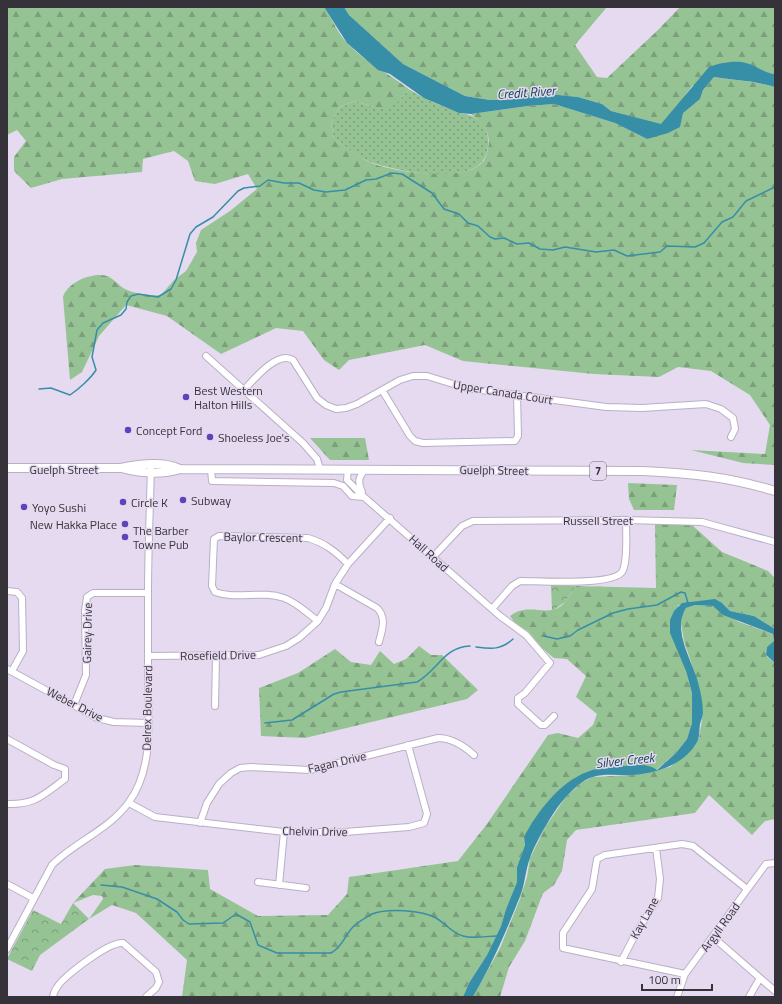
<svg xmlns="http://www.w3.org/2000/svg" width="782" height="1004" viewBox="0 0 782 1004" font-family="'Titillium Web',sans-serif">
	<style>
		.grass { fill: url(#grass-dots) }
		.forest { fill: url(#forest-firs) }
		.park { fill: url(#park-crowns) }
		.water { fill: #368fa6 }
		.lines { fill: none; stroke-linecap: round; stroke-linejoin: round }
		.stream { stroke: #368fa6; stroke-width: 1.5 }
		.minor-casing { stroke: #baafc4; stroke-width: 8 }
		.major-casing { stroke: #baafc4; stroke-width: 10 }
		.minor { stroke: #fff; stroke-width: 6 }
		.major { stroke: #fff; stroke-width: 8 }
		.poi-dot { fill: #5f43bc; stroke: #e5daf0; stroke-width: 1.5 }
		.labels { text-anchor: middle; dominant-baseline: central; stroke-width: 3; stroke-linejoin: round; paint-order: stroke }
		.shield { fill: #e5daf0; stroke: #6a6471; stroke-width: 1 }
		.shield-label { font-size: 11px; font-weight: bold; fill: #36323a }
		.poi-label { font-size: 12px; fill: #36323a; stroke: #e5daf0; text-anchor: start }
		.street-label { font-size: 12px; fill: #36323a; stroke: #e5daf0 }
		.water-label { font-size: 13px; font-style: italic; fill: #0e4350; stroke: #e5daf0 }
	</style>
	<defs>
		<pattern id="grass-dots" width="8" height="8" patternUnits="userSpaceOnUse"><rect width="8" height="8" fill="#96c394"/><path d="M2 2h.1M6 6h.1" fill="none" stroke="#7b9f7a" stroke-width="1.8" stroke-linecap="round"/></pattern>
		<pattern id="forest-firs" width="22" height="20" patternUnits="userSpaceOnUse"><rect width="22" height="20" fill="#96c394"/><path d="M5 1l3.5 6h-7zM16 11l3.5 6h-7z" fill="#7b9f7a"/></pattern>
		<pattern id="park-crowns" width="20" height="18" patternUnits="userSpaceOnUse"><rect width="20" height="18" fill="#96c394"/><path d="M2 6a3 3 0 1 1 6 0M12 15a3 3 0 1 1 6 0" fill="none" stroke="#7b9f7a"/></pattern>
	</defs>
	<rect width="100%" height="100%" fill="#e5daf0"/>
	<!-- grass -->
	<path class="grass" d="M410,90C425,99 441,106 457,112C466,115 472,114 479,121C488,129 490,140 487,152C478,189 396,171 370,162C357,157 345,146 334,139L331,124L339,107L355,101L374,107L400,100L405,93Z"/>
	<!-- forest -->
	<path class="forest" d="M7,7H324C332,19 338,34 348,44C366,63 390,74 410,90L405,93L400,100L389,109L374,107L355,101L339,107L331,124L334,139C345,146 356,155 367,161C389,172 457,181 478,166C485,162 487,154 488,148C492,133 481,122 471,114L528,106L554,104L615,123L647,139L700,99L703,90L714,77C735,80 754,81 775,87V465L743,463L691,450L765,454L770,425L750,395L711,371L678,367L659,377L594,374L463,361L425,345L349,360L339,370L324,360L303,331L276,328L221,354L167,316L126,305L99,336L82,372L70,380L63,297C68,282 92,272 107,276C113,278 119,286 125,289C135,294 149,296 161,295L174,280L186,271L197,252L196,243L201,230L230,211L257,189L248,174L215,184L195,181L188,161L174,151L143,159L142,172L62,179L31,188L14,171V157L26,141L17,130L7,135Z
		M344,7H607L575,45L597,77L607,78L659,29L680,7H775V74H770L745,63L692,86L676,108L661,125L611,111L602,104L578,97L539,93L506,100H490L465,96L403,64L349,15Z
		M310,438H365L369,460H330Z
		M628,483L677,485L674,510H634L629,499Z
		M655,524L692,525L722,552L768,571L775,578V629L754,616L730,611L722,603L678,605L686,671L692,693V723L687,739L676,753L656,770L641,765L597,769L587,772L524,837L525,845L517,867V882L506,909L501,926L487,955L469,983L463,997H182L187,960L136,913L112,905L89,919L103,899L102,896L93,895L73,903L105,869L135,865L208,870L210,889L258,916L328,915L347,894L349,877L458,861L487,824L548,735L558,733L578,738L593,725L597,714L576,697L586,676L567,659L554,658L543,649L528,631L515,623L510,616C528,602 546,617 561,606C567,601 571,593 576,586L656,588Z
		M695,605L713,606L739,622L773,634L774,642L767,647L766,656L775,663V819L765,821L752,835L709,795L695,813L576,830L567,840L562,871L554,885L543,893L525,941L509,967L500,997H473L500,948L520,899L527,877L530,858L546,826L565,798L582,782L593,777L634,775L670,767L690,751L699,738L703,713L699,686L684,641L681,623L682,615L686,608Z
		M419,646L431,655H442L478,690L467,699L305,738L261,736L259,688L298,673L335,649L351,662L371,665L380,651L394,664L406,659Z"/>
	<!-- park -->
	<path class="park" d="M551,585L576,586L565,602L552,611Z
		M73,903L89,919L40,955L32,971L7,959L33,910L61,924Z"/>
	<!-- water -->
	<path class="water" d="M324,7H344L349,15L403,64L465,96L490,100H506L539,93L578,97L602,104L611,111L661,124L709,67C719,63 736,60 746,63C756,65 765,74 775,74V87C755,81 735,80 714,77L703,90L700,99L683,113L680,127L668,133L647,139L615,123L554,104L528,106L471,114L459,113L424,98L390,74L378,70L347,43Z
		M715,599L722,603L730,611L754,616L775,629V663L766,655L767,647L774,641L773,634L723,615L713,606L695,605L686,608C671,631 694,663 699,686C701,694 703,704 703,713C703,716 701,720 700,724C699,730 700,737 697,742C684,765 657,773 633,775C620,776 606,773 593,777C582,780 575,788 567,796C556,806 535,843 530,858C525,871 525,886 519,899C505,934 492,964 473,997H463L469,983L487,955L501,926L506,909L517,882V867L525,845L524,837C537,812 560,782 587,772C599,767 612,767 624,766C635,765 648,763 657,770L676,753L687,739L692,723V693L686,671L670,633V620L674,611L682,603Z"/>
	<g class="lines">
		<!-- stream -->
		<path class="stream" d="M39,389L51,388L70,395C79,389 91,378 96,370L92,357L97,330L103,323L121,315L126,309L127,302L131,296L138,294L158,297L171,289L176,280L190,234L196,227L213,217L238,191L244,188L260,186L268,180L284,183H299L314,190L326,192L345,190L366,180L376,179L392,173L402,174L432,193L444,209L459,214L468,223L478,226L490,237L495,239L504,238L517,244L529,243L540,249L553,250L565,247L596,252L614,250L627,256L660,252L667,246L695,247L704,243L722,222L733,217L746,201L775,187
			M544,636L557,639L570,636L578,630L613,613L628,609L657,605L681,592L685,593L688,603
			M476,647C492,649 501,650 513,639
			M265,723L292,720L334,694L341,692L417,682C438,670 444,647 470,646
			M101,885L122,887L157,899L177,912L183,920L189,924L223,923L236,914L250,922L258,945L277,953H331C342,947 344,937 352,928C356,923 367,917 372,914C387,908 422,910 436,918C445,923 452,933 463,936C473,939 487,936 497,936"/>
		<!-- minor casing -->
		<g class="minor-casing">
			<path id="minor" d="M206,356L303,443L317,459L320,469
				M245,389C254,379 278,350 293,360L317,398L326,405L336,409L346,408L357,404L400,380L413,376H427L466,388L606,407L642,408L706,404L721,409L733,418L735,429L731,437
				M382,390L410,436L415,441L423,443L515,441L518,436L517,394
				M211,469L212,481L334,483L343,486L352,496L364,497
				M348,469L347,480L364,497L500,616L526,635L550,663L525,693L518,698V704L541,725H545L554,716
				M362,492C357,482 359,476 366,469
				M433,557L462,526L473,521L626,520L702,522L775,542
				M335,584L377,608C387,618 382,630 379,642
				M7,591L17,592L22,598L23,651L12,671
				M492,609L512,586L520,581C540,581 612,586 622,572C628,563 626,531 626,520
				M318,621C307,613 296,602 284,598C261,590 237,600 215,592L212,586L214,539L219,536L308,538C325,543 336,552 348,564
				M148,656L259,655L286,646L299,638L318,621L326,608L335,584L348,564L390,518
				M7,669L97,718L114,722L149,723
				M74,705L86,675L85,611L87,597L93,593H148
				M215,706L216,656
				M7,739L54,765L65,769V779C43,795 35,805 7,804
				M129,803L155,817L284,832H345L409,827L424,823L427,814L408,745
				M200,823L207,803L219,784L231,773L240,768L251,767L310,770L438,738C452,738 464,746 474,755
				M258,882L306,888
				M7,884L33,898
				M279,885L284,832
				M713,937L775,991
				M7,949L52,865C75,842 109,830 129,802C154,768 148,720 148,679C148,651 148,623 148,595C148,551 150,508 151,465
				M621,962L635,935L658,898L660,879L656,848
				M685,974L563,948V933L592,889L597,859L605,855L682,844L693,846L747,889
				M53,997C54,991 58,985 62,981C72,971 110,941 123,943L156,972L159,982L156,988L146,997
				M677,997L685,974L766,864L775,863
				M749,997L760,978"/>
		</g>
		<!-- major casing -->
		<g class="major-casing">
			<path id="major" d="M7,468H121C139,464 163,461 180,469
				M121,468C140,473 161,475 180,469L642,471C690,473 729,477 775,491"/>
		</g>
		<!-- minor -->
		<use href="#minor" class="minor"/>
		<!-- major -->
		<use href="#major" class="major"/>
	</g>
	<!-- markers -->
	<g class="poi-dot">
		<circle cx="186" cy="397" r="4"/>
		<circle cx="128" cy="430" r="4"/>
		<circle cx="210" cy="437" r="4"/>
		<circle cx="183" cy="500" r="4"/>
		<circle cx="123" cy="502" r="4"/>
		<circle cx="24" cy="507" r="4"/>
		<circle cx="125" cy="524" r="4"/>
		<circle cx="125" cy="537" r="4"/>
	</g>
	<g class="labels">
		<!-- shield labels -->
		<rect class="shield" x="590" y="462" width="16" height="18" rx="3"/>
		<g class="shield-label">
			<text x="598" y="471">7</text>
		</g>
		<!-- poi labels -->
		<g class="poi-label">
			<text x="194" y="390">Best Western<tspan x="194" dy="14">Halton Hills</tspan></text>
			<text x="136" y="430">Concept Ford</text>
			<text x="218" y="437">Shoeless Joe's</text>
			<text x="191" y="500">Subway</text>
			<text x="131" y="502">Circle K</text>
			<text x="32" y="507">Yoyo Sushi</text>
			<text x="117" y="524" text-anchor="end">New Hakka Place</text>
			<text x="133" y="530">The Barber<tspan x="133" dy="14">Towne Pub</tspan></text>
		</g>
		<!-- street labels -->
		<g class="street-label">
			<text transform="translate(503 392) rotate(9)">Upper Canada Court</text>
			<text x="64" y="469">Guelph Street</text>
			<text transform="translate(494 470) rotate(1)">Guelph Street</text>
			<text x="598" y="520">Russell Street</text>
			<text transform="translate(263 537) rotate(1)">Baylor Crescent</text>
			<text transform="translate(429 553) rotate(42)">Hall Road</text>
			<text transform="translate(87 633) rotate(-89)">Gairey Drive</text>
			<text transform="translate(218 655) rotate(-1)">Rosefield Drive</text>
			<text transform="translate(75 704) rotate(27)">Weber Drive</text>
			<text transform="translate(147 708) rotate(-89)">Delrex Boulevard</text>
			<text transform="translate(337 762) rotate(-13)">Fagan Drive</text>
			<text transform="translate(315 831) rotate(1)">Chelvin Drive</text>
			<text transform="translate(644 918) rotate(-61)">Kay Lane</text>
			<text transform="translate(720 927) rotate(-54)">Argyll Road</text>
		</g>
		<!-- water labels -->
		<g class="water-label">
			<text transform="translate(526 92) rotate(-4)">Credit River</text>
			<text transform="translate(625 760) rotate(-6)">Silver Creek</text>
		</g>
	</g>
	<!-- border -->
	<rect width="782" height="1004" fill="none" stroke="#36323a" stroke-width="16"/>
	<!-- scale -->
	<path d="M642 984v6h70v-6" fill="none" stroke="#36323a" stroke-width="2"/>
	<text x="648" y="984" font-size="12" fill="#36323a" stroke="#e5daf0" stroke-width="3" paint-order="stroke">100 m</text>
</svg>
